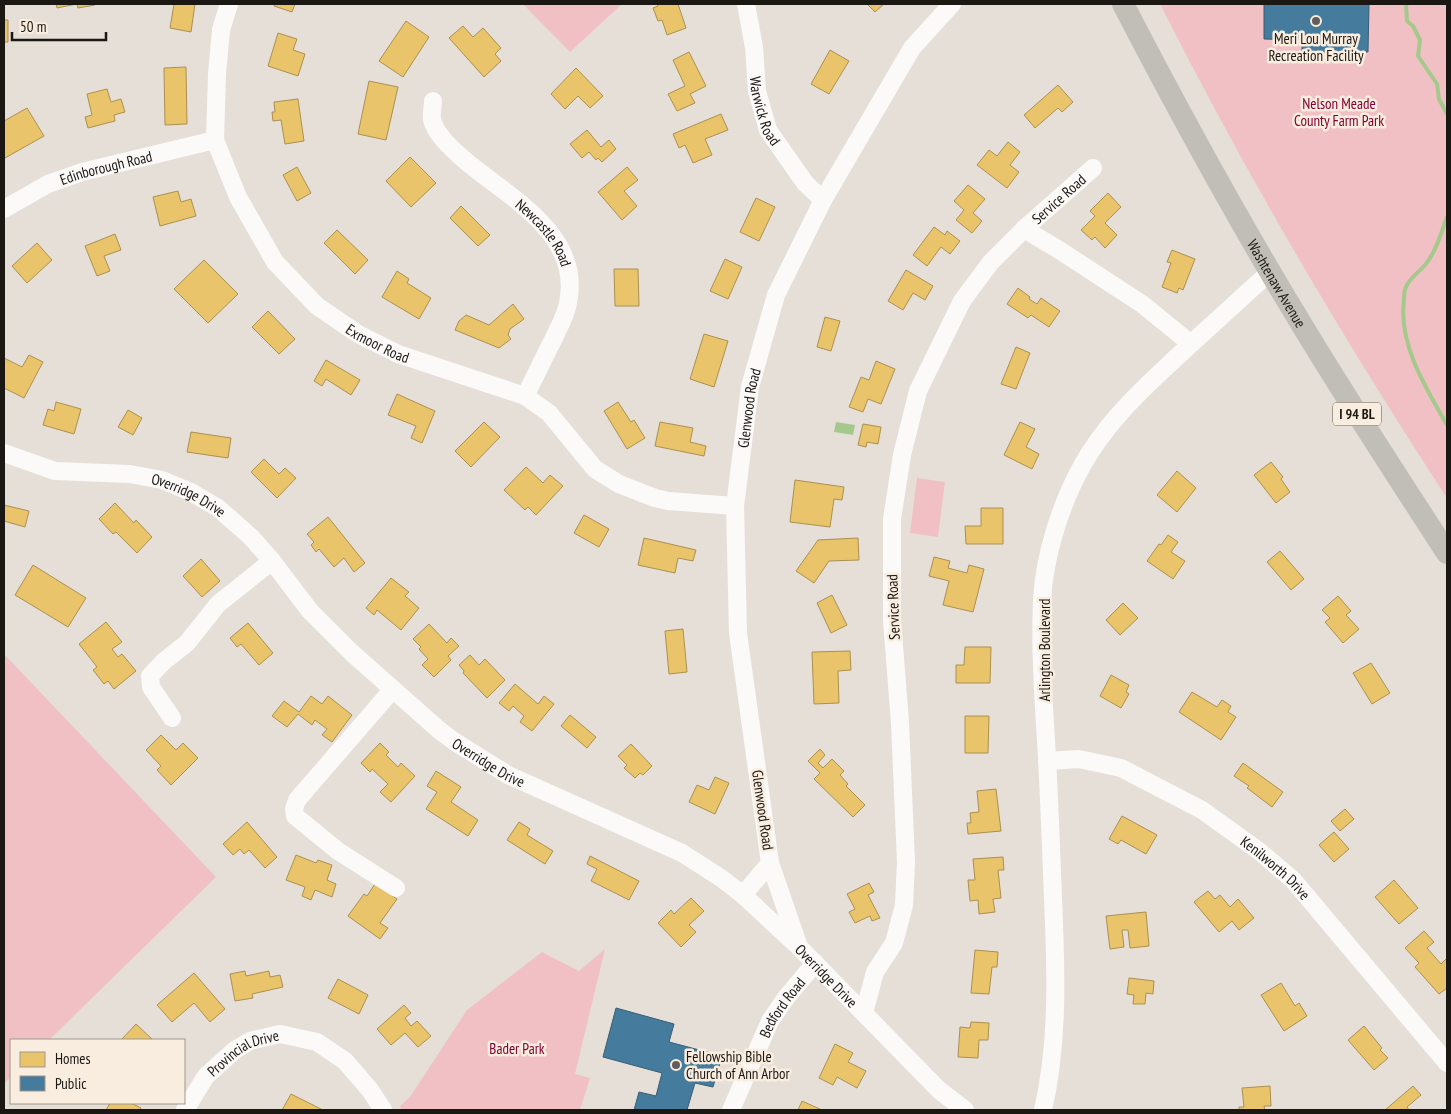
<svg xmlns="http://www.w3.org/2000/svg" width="1451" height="1114" viewBox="0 0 1451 1114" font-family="'PT Sans Narrow',sans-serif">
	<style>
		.green { fill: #f1c0c4 }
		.water { fill: #a5c98c }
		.homes { fill: #e9c46a; stroke: #ab9050 }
		.public { fill: #457b9d; stroke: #385d73 }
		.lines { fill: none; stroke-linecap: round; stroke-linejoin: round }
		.stream { stroke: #a5c98c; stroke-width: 4 }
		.minor { stroke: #fbfaf9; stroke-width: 18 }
		.major { stroke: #c0beb6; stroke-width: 22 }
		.poi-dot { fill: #625d57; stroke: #f9eddf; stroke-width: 2 }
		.labels { text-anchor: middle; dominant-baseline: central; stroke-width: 5; stroke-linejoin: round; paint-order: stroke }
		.shield { fill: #f9eddf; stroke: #5e5750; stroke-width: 1 }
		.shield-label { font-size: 14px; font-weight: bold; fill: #1b1712 }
		.poi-label { font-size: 15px; fill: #1b1712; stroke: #f9eddf }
		.park-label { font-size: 15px; fill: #850034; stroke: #f9eddf }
		.street-label { font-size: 15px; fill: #1b1712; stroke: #f9eddf }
	</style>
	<rect width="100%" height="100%" fill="#e5dfd8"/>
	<!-- green -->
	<path class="green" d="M523,4H622L570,52Z
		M1160,4H1447V498C1343,339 1246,174 1160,4Z
		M917,478L945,482L938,537L910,533Z
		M4,654L216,877L49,1040H11V1077L4,1084Z
		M605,949L575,1074L590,1078L580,1110H402L400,1106L410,1097L467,1010L542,952L579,971Z"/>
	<!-- water -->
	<path class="water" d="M836,422L855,425L853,435L834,432Z"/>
	<!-- homes -->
	<path class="homes" d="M56,4H95V5L78,8L77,4L57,8Z
		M174,4H195L191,32L170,28Z
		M275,4H295L292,12L274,6Z
		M657,4H678L686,28L667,35L662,20L658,21L653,8L658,6Z
		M867,4H884L875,12Z
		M4,20H8V42H4Z
		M406,21L429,37L403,77L379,61Z
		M463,26L473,37L483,28L501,48L495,54L501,61L484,77L449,38Z
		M278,33L297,39L293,50L305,54L298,76L268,66Z
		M830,50L849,61L829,94L811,84Z
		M689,52L706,86L690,94L695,103L677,111L668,94L685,86L673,60Z
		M186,67L187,124L165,125L164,68Z
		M576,68L603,96L590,108L578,96L565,109L551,94Z
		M369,81L398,87L386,140L358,134Z
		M1058,85L1073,102L1062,112L1058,108L1035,128L1024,115Z
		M107,89L111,102L121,99L125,112L114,115L115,121L88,128L85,117L92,115L87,94Z
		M298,99L304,141L285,144L281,120L273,121L272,112H275L274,102Z
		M27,108L44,136L5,158L4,156V121Z
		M721,114L728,130L705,139L712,155L693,163L685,145L679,148L673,134Z
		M587,130L601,147L609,140L616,149L602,162L598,158L596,160L589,152L582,158L570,144Z
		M1008,142L1020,152L1010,165L1019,172L1007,188L977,165L989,150L997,156Z
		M410,157L436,183L411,207L386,181Z
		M297,167L311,193L297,201L283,175Z
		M627,167L638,180L624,191L637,206L622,220L598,192Z
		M968,185L985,199L973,213L982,221L972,233L956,220L964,210L954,201Z
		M178,191L181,202L191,199L196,216L160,226L153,197Z
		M1108,193L1121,207L1105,223L1117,235L1105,248L1095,237L1092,240L1081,230L1095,216L1090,211Z
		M756,198L775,207L759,241L740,232Z
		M461,206L490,235L478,246L450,218Z
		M934,227L945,235L947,231L960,241L950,254L941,247L927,266L913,255Z
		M337,230L368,260L355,274L324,243Z
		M115,234L121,250L104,256L110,271L97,276L85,246Z
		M37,243L52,260L27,283L12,266Z
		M1172,250L1195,259L1183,290L1179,288L1177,293L1162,287L1171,263L1167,262Z
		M725,259L742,267L728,299L710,291Z
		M204,260L238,294L208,323L174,289Z
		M614,269H638L639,306H615Z
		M906,270L933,286L925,300L913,293L903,310L888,301Z
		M397,271L409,279L407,283L431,298L419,319L382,297Z
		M1018,288L1030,297L1029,299L1037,304L1041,298L1060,311L1049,327L1031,315L1028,318L1007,304Z
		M513,304L524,319L510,329L508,335L511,339L499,348L455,330L459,321L466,315L489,325Z
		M268,311L295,339L279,354L252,327Z
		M825,317L840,321L831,351L817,347Z
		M704,334L728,341L714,387L690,379Z
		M1016,347L1030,353L1016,389L1001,384Z
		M29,355L43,362L24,398L4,388V358L22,367Z
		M326,360L360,380L351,395L326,379L322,386L314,381Z
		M876,361L895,369L881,404L868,399L863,412L849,407L861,377L869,380Z
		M397,394L435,411L422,443L411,438L416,426L388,415Z
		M56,402L81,409L74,434L43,425L48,409L54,411Z
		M618,402L631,422L634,420L645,438L627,449L604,411Z
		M128,410L142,418L133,435L118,427Z
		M484,422L500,437L471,467L455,451Z
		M660,422L693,428L690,442L706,446L704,456L655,446Z
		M1020,422L1035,429L1026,447L1039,454L1032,469L1004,455Z
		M863,424L881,427L878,444L867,442L866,447L858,445Z
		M191,432L231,438L228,458L187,452Z
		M264,459L279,474L285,468L296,478L277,498L251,472Z
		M1271,462L1283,477L1281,479L1290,492L1276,503L1254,475Z
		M526,467L543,483L550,475L563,486L536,515L528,507L525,510L504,490Z
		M1177,471L1196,488L1177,512L1157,495Z
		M795,480L844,487L842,500L834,499L830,527L790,522Z
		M115,503L134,523L136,520L152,537L137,553L116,532L113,534L99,519Z
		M4,505L29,511L25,527L4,521Z
		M981,508H1003V544H966L965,526H981Z
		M584,515L609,529L599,547L574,533Z
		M328,517L365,563L354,572L344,558L334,567L319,549L316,552L311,545L314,542L307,534Z
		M1168,535L1178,542L1171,552L1185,561L1173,579L1147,561L1159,544L1161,545Z
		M644,538L696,550L693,561L678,558L675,573L638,565Z
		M858,538L859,560L829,561L814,583L796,571L818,540Z
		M1280,551L1304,579L1291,590L1267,562Z
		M934,557L950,561L948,568L967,573L969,565L984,569L973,612L943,605L949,581L929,576Z
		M201,559L220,581L202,597L183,576Z
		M33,565L86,598L68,627L15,595Z
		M391,578L409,592L405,596L419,608L401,630L377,610L374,615L366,608Z
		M832,595L847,625L831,633L817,603Z
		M1338,596L1351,611L1346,615L1359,629L1343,643L1325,622L1330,618L1322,610Z
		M1123,603L1138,618L1120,635L1106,620Z
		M106,622L122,642L112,649L118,657L122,654L136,671L114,689L108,681L104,684L93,670L97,667L79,644Z
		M248,623L273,653L259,665L241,644L237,647L230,638Z
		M429,624L447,643L451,638L459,646L448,656L451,660L434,677L422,665L428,659L419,649L421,647L413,639Z
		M683,629L687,672L669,674L665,631Z
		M965,647H991L990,683H956V665H964Z
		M850,651L851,670L838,671L839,703L814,704L812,652Z
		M470,655L479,665L485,659L505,680L487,698L463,673L464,671L459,665Z
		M1371,663L1390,693L1372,704L1353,673Z
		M1111,675L1129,685L1126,692L1129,694L1121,708L1100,696Z
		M515,684L538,704L544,696L554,704L532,731L520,722L524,716L513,706L509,711L499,703Z
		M1192,692L1217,707L1222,700L1231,706L1228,712L1236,717L1221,740L1179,712Z
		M311,696L322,704L328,696L352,715L332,742L322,735L327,729L315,720L312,725L298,714L287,727L272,716L284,701L299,712Z
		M570,715L596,737L587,748L561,726Z
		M965,716H989L988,753H965Z
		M161,735L176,750L183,743L198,758L171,785L157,770L161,766L146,750Z
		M380,743L389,752L386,755L398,767L401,763L415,776L391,802L380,792L388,784L372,769L370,772L361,763Z
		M631,744L652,766L643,775L640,773L635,778L624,768L627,765L618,756Z
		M820,749L825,755L818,763L823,768L832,759L844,771L840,775L848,784L846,786L865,805L853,817L814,779L820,773L808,761Z
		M1243,763L1283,792L1272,807L1247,788L1249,786L1234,776Z
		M436,771L461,787L451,802L478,820L468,836L426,809L437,792L427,786Z
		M715,777L729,783L715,814L689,802L697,785L709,790Z
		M996,789L1001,831L968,834L967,823H971L970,813L979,812L977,791Z
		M1345,809L1354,819L1340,831L1331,821Z
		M1122,816L1157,835L1146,854L1121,840L1118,844L1109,839Z
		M247,822L277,857L265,868L249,850L244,854L240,849L233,855L223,844Z
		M519,822L530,829L527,835L553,851L545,864L507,840Z
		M1334,832L1349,849L1334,862L1319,845Z
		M296,855L316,863L318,860L332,865L327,880L336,884L332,897L315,890L311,900L302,896L305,887L286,880Z
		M590,856L639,881L629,900L591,881L597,869L587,864Z
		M1003,857L1004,870H998L1001,898L993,899L995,912L979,914L978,900L970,901L968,880H975L973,859Z
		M1394,880L1418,908L1399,924L1375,897Z
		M869,883L874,892L868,895L880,918L872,921L870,916L855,923L849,912L855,909L847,894Z
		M375,884L397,899L380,923L388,928L380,939L348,916L364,894L367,896Z
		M1208,891L1215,899L1220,895L1230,907L1238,899L1254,918L1239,930L1232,921L1219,932L1194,902Z
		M691,898L704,911L689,925L696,932L681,947L658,923L671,910L674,914Z
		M1146,912L1149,946L1130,948L1128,930H1122L1124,947L1110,949L1106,916Z
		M1424,931L1434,942L1427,948L1441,964L1447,958V988L1439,994L1415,967L1419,963L1405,948Z
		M975,950L998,952L997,967H992L989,994L971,993Z
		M245,971L246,976L269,971L270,977L280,975L283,987L252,994L253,998L235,1001L230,974Z
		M194,973L225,1009L210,1022L194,1003L172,1022L157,1005Z
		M1129,978L1154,981L1153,994L1146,993L1145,1004H1133L1134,995L1127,994Z
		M338,979L368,995L359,1014L328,998Z
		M1281,983L1295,1006L1299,1003L1307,1016L1284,1031L1261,995Z
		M404,1005L411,1013L405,1018L411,1026L417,1021L431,1036L418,1047L405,1033L391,1045L377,1029Z
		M971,1022L989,1023L988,1040H979L978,1058L958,1057L960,1027L970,1028Z
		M136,1024L153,1040H121Z
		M1364,1026L1382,1048L1380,1050L1388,1058L1374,1070L1348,1040Z
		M835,1044L853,1053L848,1062L866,1071L857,1088L837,1077L833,1085L819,1078Z
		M1270,1086L1271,1106H1264L1265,1110H1239V1107H1244L1242,1088Z
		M1413,1086L1421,1095L1407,1107L1409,1110H1385Z
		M291,1094L323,1110H282Z
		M802,1101L822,1110H798Z
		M110,1103H131L141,1108L140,1110H106Z"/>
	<!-- public -->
	<path class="public" d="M1264,4H1369L1368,52H1302V40L1264,39Z
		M616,1008L674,1024L669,1042L722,1056L713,1087L695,1083L687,1110H634L639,1092L656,1096L662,1073L603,1057Z"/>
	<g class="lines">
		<!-- stream -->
		<path class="stream" d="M1406,4L1407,21L1413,26L1420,40L1418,56L1437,84L1439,99L1447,114
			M1447,217C1441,233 1436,252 1425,265C1419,272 1411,277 1407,285C1404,289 1404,295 1404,300C1398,344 1426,388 1447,425"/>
		<!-- minor -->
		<g class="minor">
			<path id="s1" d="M229,4L221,30L217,74L215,140L238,197L275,262L317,306L358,334L398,354L525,396L549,413L595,469L619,484L655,498L668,501L735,506"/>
			<path id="s2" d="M746,4L754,47L757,91L768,130L805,183L823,200"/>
			<path id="s3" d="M433,101C433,107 431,114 432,120C436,134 449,146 460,156C503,195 583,231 568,303C566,315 559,327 554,338C544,357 535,377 525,396"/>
			<path id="s4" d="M4,209L48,184L82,172L215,140"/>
			<path d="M1024,229L1056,248L1142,304L1190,343"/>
			<path id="s5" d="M4,453L55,471L130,474L162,480L191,492L218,508L251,537L272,561L310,611L352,653L439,730L455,742L508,775L682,853L721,878L743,895L800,948L939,1090L965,1110"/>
			<path d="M393,689L297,800L294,809L295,816L338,851L396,888"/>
			<path d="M172,718L151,687L150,676L163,662L187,643L218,604L272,561"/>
			<path id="s6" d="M1047,761L1079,759L1121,768L1202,810L1259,851L1293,880L1447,1063"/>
			<path d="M743,895L770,863"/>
			<path id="s7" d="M798,944L770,863L738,633L735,506L750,387L776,295L823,200L912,48L952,4"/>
			<path id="s8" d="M864,1013L875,972L894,943L904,905L906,862L900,723L892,620V519L902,455L918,391L962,301L991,262L1024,229L1093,168"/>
			<path id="s9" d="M185,1110L206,1076L235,1050L250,1041L280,1034L317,1042L345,1061L370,1090L383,1110"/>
			<path id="s10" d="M731,1110L770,1021L785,999L815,963"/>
			<path d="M1043,1110C1059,1041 1056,968 1053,898C1051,845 1049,792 1046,740C1043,694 1040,647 1042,601C1044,556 1061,503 1083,464C1104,427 1133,398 1164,369C1199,336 1235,304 1270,272"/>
		</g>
		<!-- major -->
		<path class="major" id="s11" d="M1123,4C1180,114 1240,224 1305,330C1351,406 1399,479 1447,553"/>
	</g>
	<!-- markers -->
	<g class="poi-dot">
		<circle cx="1316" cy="21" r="5"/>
		<circle cx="676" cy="1065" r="5"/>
	</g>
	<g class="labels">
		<!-- shield labels -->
		<rect class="shield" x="1333" y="402.5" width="48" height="23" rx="4"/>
		<g class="shield-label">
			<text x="1357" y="414">I 94 BL</text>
		</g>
		<!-- poi labels -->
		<g class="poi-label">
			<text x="1316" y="38">Meri Lou Murray<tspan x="1316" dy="17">Recreation Facility</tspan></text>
			<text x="686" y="1056" text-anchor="start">Fellowship Bible<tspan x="686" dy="17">Church of Ann Arbor</tspan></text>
		</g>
		<!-- park labels -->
		<g class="park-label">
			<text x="1339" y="103">Nelson Meade<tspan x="1339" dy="17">County Farm Park</tspan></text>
			<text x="517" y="1048">Bader Park</text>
		</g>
		<!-- street labels -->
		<g class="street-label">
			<text stroke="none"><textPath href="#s2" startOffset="109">Warwick Road</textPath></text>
			<text stroke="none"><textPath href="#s4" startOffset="111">Edinborough Road</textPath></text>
			<text stroke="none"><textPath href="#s8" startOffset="875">Service Road</textPath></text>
			<text stroke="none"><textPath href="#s3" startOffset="180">Newcastle Road</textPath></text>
			<text stroke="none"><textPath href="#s11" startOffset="319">Washtenaw Avenue</textPath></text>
			<text stroke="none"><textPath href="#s1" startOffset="406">Exmoor Road</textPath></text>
			<text stroke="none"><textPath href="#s7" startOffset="544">Glenwood Road</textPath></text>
			<text stroke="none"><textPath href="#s5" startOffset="192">Overridge Drive</textPath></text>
			<text transform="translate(893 607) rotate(-92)">Service Road</text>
			<text transform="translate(1044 650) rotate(-90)">Arlington Boulevard</text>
			<text stroke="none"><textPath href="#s5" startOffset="598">Overridge Drive</textPath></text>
			<text transform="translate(763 810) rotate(82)">Glenwood Road</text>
			<text stroke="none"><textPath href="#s6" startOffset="260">Kenilworth Drive</textPath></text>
			<text stroke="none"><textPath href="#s5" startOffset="1002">Overridge Drive</textPath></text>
			<text stroke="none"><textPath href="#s10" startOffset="115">Bedford Road</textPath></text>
			<text stroke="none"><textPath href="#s9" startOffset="85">Provincial Drive</textPath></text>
		</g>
	</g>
	<!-- border -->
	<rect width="1451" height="1114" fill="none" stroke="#1b1712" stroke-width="10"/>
	<!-- legend -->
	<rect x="10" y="1039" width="175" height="65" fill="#f9eddf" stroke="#a0978d"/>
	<rect x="20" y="1052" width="25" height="15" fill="#e9c46a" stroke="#a0978d"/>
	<text x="55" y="1064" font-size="15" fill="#1b1712">Homes</text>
	<rect x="20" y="1076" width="25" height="15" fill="#457b9d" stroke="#a0978d"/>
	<text x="55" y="1089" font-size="15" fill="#1b1712">Public</text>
	<!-- scale -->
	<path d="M12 32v8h94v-8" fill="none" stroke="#1b1712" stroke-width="2.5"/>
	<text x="20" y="32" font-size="15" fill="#1b1712" stroke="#f9eddf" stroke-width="4" paint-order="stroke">50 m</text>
</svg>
